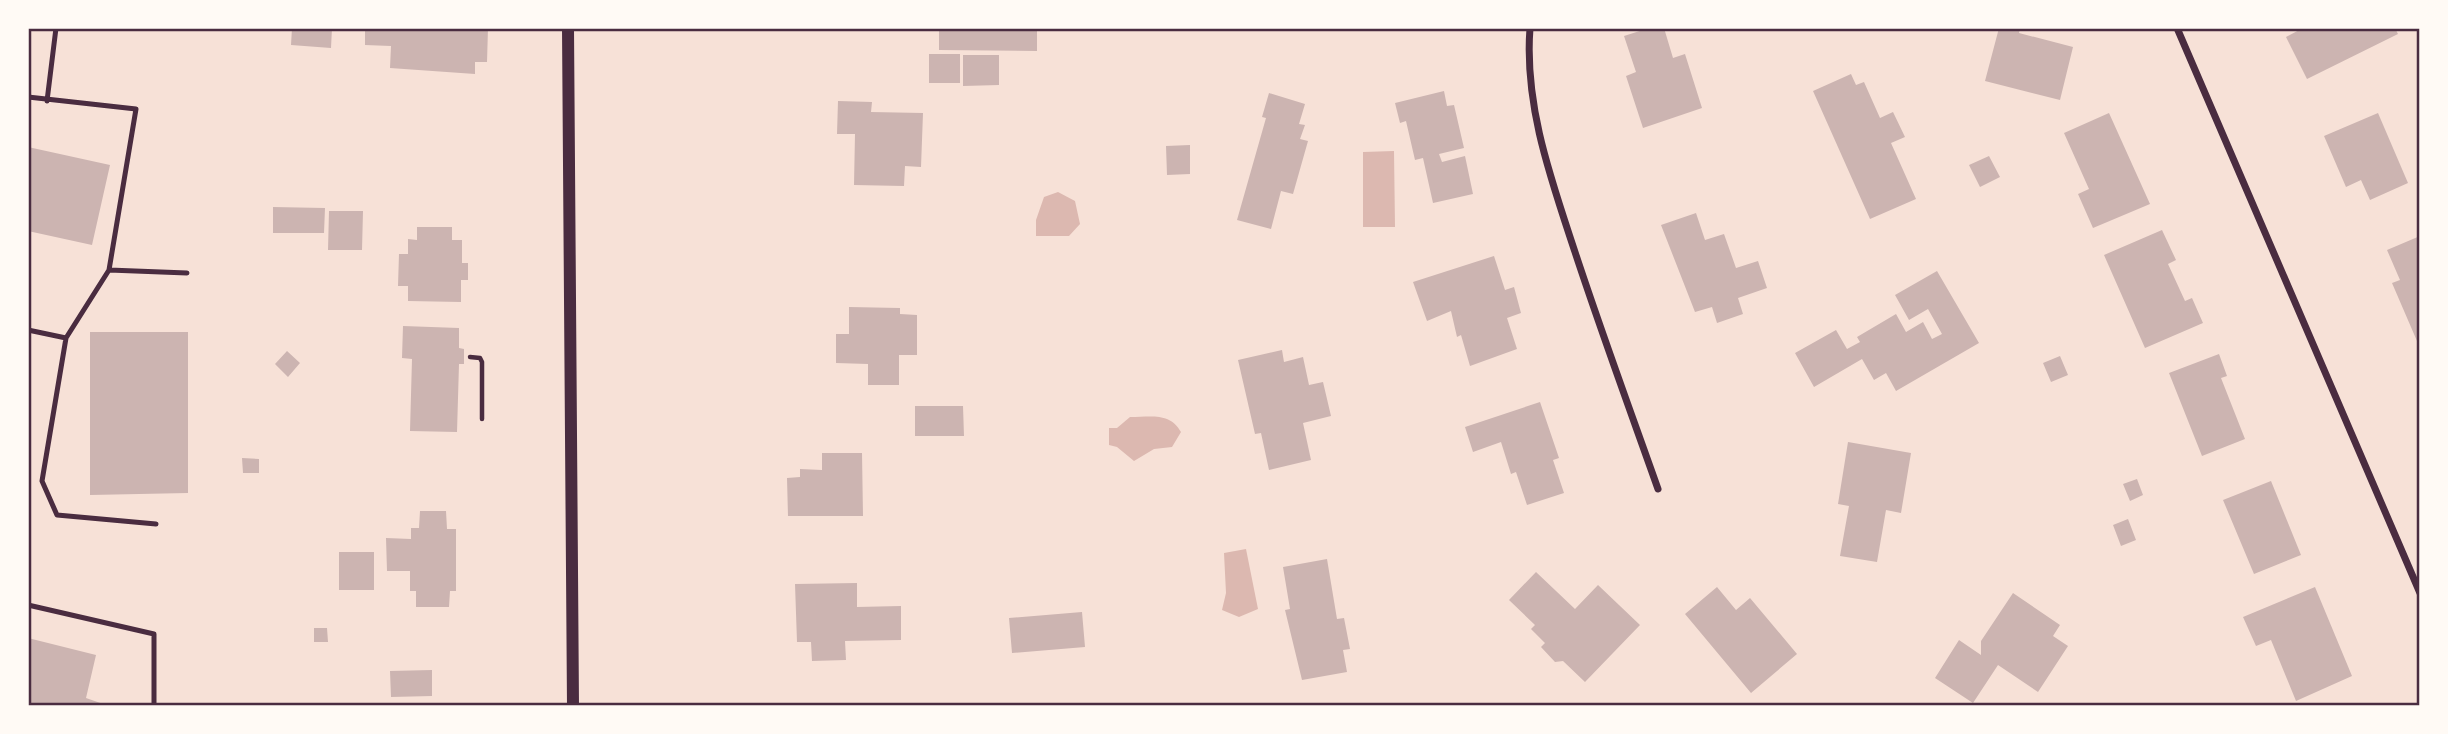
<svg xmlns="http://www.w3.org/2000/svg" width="2448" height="734" viewBox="0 0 2448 734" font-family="'Sofia Sans Condensed',sans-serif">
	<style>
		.water { fill: #dcb8b0 }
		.building { fill: #ccb4b1 }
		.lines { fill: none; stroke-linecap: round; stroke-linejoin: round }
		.path { stroke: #4a2c40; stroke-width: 4.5 }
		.service { stroke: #4a2c40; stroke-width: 5 }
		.minor { stroke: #4a2c40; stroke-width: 7 }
		.tertiary { stroke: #4a2c40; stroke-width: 12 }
		.neatline { fill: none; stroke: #4a2c40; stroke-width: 2.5 }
	</style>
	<rect width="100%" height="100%" fill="#f7e1d7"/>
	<!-- water -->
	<path class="water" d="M1394,151L1395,227H1363V152Z
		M1058,192L1075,201L1080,224L1069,236H1036V220L1044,197Z
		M1130,417C1151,417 1170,412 1181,432L1172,447L1154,449L1134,461L1117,447L1109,445V428H1117Z
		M1246,549L1258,609L1239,617L1222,610L1226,593L1224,553Z"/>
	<!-- building -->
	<path class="building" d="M292,28H332L331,48L291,45Z
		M365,28H488L487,62H475V74L390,68L391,46L365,45Z
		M939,28H1037V51L939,50Z
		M1649,28H1664L1673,58L1685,54L1702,108L1643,128L1626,76L1636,72L1624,36Z
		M1999,28H2020L2019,33L2073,47L2060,100L1985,81Z
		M2303,28H2395L2398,34L2307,79L2286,37Z
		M929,54H960V83H929Z
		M963,55H999V85L963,86Z
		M1851,74L1856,85L1864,82L1880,118L1893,112L1905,137L1891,143L1916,199L1870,219L1813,91Z
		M1444,91L1447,106L1454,105L1464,148L1439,154L1442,162L1465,156L1473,194L1433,203L1423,158L1415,160L1406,121L1400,123L1395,103Z
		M1269,93L1305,104L1299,124L1305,125L1300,139L1308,141L1293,194L1281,191L1271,229L1237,220L1266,118L1262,117Z
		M838,101L872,102L871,112L923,113L921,167L905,166L904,186L854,185L855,134H837Z
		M2109,113L2150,204L2093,228L2078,194L2089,189L2064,133Z
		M2378,113L2408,183L2370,200L2361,180L2346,187L2324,136Z
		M1190,145V174L1167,175L1166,146Z
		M28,147L110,165L92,245L28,231Z
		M1989,156L2000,177L1980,187L1969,165Z
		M273,207L325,208L324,233H273Z
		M329,211H363L362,250H328Z
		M1696,213L1705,240L1724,234L1736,268L1758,261L1767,288L1738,298L1743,314L1717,323L1712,307L1695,312L1661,225Z
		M417,227H452V240H462V263H468V280H461V302L408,301V286H398L399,254H408V239L417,240Z
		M2162,230L2176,260L2168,264L2185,301L2192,298L2203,323L2145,348L2104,255Z
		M2420,236V348L2392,283L2400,280L2387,250Z
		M1494,256L1505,290L1514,287L1521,313L1507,318L1517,349L1470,366L1461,335L1457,337L1451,311L1427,321L1413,282Z
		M1937,271L1979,343L1896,391L1886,373L1874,380L1862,359L1814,387L1795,353L1836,330L1847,349L1860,342L1857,337L1896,314L1906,332L1923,322L1932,339L1942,334L1928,309L1909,320L1895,295Z
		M849,307L900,308V314L917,315V355H899V385H868V364L836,363V334H849Z
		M403,326L459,328V348L464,349V364H459L457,432L410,431L412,359L402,358Z
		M90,332H188V493L90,495Z
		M1282,350L1284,362L1303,357L1309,385L1323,382L1331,416L1303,423L1311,460L1269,470L1261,433L1255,434L1238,360Z
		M287,351L300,363L288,377L275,364Z
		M2219,354L2227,376L2221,378L2245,439L2202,456L2169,373Z
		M2060,356L2068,375L2051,382L2043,363Z
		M1540,402L1559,458L1553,460L1564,493L1527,505L1516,472L1511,474L1501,442L1473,452L1465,427Z
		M915,406H963L964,436H915Z
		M1848,442L1911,453L1901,513L1886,510L1877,562L1840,556L1849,506L1838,504Z
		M822,453H862L863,516H788L787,478L800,477V469L822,470Z
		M242,458L259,459V473H243Z
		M2137,479L2143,495L2130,501L2123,484Z
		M2271,481L2301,555L2254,574L2223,500Z
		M420,511H446L447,529H456V591H450L449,607H416V591H410V571H387L386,538L411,539V528H419Z
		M2128,519L2136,540L2121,546L2113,525Z
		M339,552H374V590H339Z
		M1327,559L1337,619L1344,618L1350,649L1343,650L1347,672L1302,680L1285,610L1290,609L1283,567Z
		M1536,572L1575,609L1598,585L1640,625L1585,682L1563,661L1555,662L1541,647L1545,643L1531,629L1535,625L1509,600Z
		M857,583V607L901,606V640L845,641L846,660L812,661L811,642H797L795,584Z
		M1717,587L1736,610L1750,598L1797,654L1751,693L1685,614Z
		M2315,587L2352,676L2296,701L2271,640L2256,646L2243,617Z
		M2013,593L2060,625L2053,636L2068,646L2038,692L1998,665L1973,703L1935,678L1959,640L1981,655V641Z
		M1082,612L1085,647L1012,653L1009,618Z
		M314,628H327L328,642H314Z
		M28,638L96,655L86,698L109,706H28Z
		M432,670V696L391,697L390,671Z"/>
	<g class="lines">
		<!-- path -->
		<path class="path" d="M470,357L480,358L482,362V419"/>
		<!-- service -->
		<path class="service" d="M28,97L136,109L109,270
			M47,101L56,28
			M28,330L66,338L109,270L187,273
			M66,338L42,481L57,515L156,524
			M28,605L154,634V706"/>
		<!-- minor -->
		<path class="minor" d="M1530,28C1524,105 1551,179 1575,252C1601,331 1630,410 1658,489
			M2177,28L2420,593"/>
		<!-- tertiary -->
		<path class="tertiary" d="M568,28L573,706"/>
	</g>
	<!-- border -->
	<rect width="2448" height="734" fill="none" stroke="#fffaf5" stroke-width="60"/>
	<rect x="30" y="30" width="2388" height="674" class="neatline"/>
</svg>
